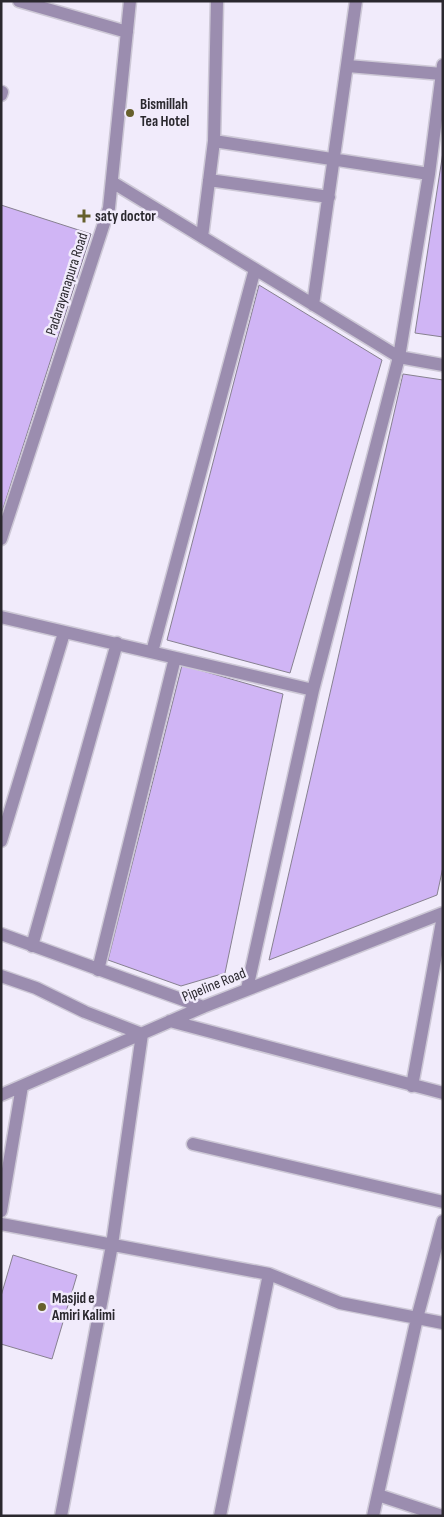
<svg xmlns="http://www.w3.org/2000/svg" width="444" height="1517" viewBox="0 0 444 1517" font-family="'Sofia Sans Condensed',sans-serif">
	<style>
		.building { fill: #d0b5f5; stroke: #878190 }
		.lines { fill: none; stroke-linecap: round; stroke-linejoin: round }
		.minor-casing { stroke: #cdc8d6; stroke-width: 15 }
		.minor { stroke: #9b8daf; stroke-width: 12 }
		.poi-dot { fill: #67602c; stroke: #f1ebfb; stroke-width: 2 }
		.labels { text-anchor: middle; dominant-baseline: central; stroke-width: 5; stroke-linejoin: round; paint-order: stroke }
		.poi-label { font-size: 15px; font-weight: bold; fill: #2a282e; stroke: #f1ebfb; text-anchor: start }
		.street-label { font-size: 15px; fill: #2a282e; stroke: #f1ebfb }
	</style>
	<rect width="100%" height="100%" fill="#f1ebfb"/>
	<!-- building -->
	<path class="building" d="M443,152V337L415,333Z
		M1,205L91,234L1,515Z
		M259,285L382,360L290,673L167,640Z
		M403,374L443,380V867L437,895L269,960Z
		M182,665L283,694L225,973L181,986L108,960Z
		M13,1255L77,1275L52,1359L1,1344V1296Z"/>
	<g class="lines">
		<!-- minor casing -->
		<g class="minor-casing">
			<path id="minor" d="M19,1L127,32
				M348,66L442,74
				M1,95L2,92
				M214,141L429,174
				M209,180L329,197
				M112,182L399,357L443,365
				M202,237L214,141L217,1
				M313,305L356,1
				M1,539L109,208L130,1
				M1,617L313,690
				M152,652L255,269
				M1,841L64,633
				M1,934L203,1007
				M32,946L117,643
				M98,970L175,658
				M1,976L36,988L85,1012L142,1034L112,1245L61,1516
				M247,989L313,690L399,357L429,174L443,65
				M170,1021L443,1093
				M412,1086L443,916
				M1,1095L203,1007L443,913
				M193,1144L443,1202
				M1,1211L22,1086
				M1,1224L269,1274L340,1303L443,1323
				M378,1495L442,1516
				M220,1516L269,1274
				M373,1516L417,1318L443,1221"/>
		</g>
		<!-- minor -->
		<use href="#minor" class="minor"/>
	</g>
	<!-- markers -->
	<g class="poi-dot">
		<circle cx="130" cy="113" r="5"/>
		<path d="M81.5 208.5h5v5h5v5h-5v5h-5v-5h-5v-5h5z"/>
		<circle cx="42" cy="1307" r="5"/>
	</g>
	<g class="labels">
		<!-- poi labels -->
		<g class="poi-label">
			<text x="140" y="104">Bismillah<tspan x="140" dy="17">Tea Hotel</tspan></text>
			<text x="95" y="216">saty doctor</text>
			<text x="52" y="1298">Masjid e<tspan x="52" dy="17">Amiri Kalimi</tspan></text>
		</g>
		<!-- street labels -->
		<g class="street-label">
			<text transform="translate(67 284) rotate(-72)">Padarayanapura Road</text>
			<text transform="translate(214 985) rotate(-22)">Pipeline Road</text>
		</g>
	</g>
	<!-- border -->
	<rect width="444" height="1517" fill="none" stroke="#2a282e" stroke-width="5"/>
</svg>
